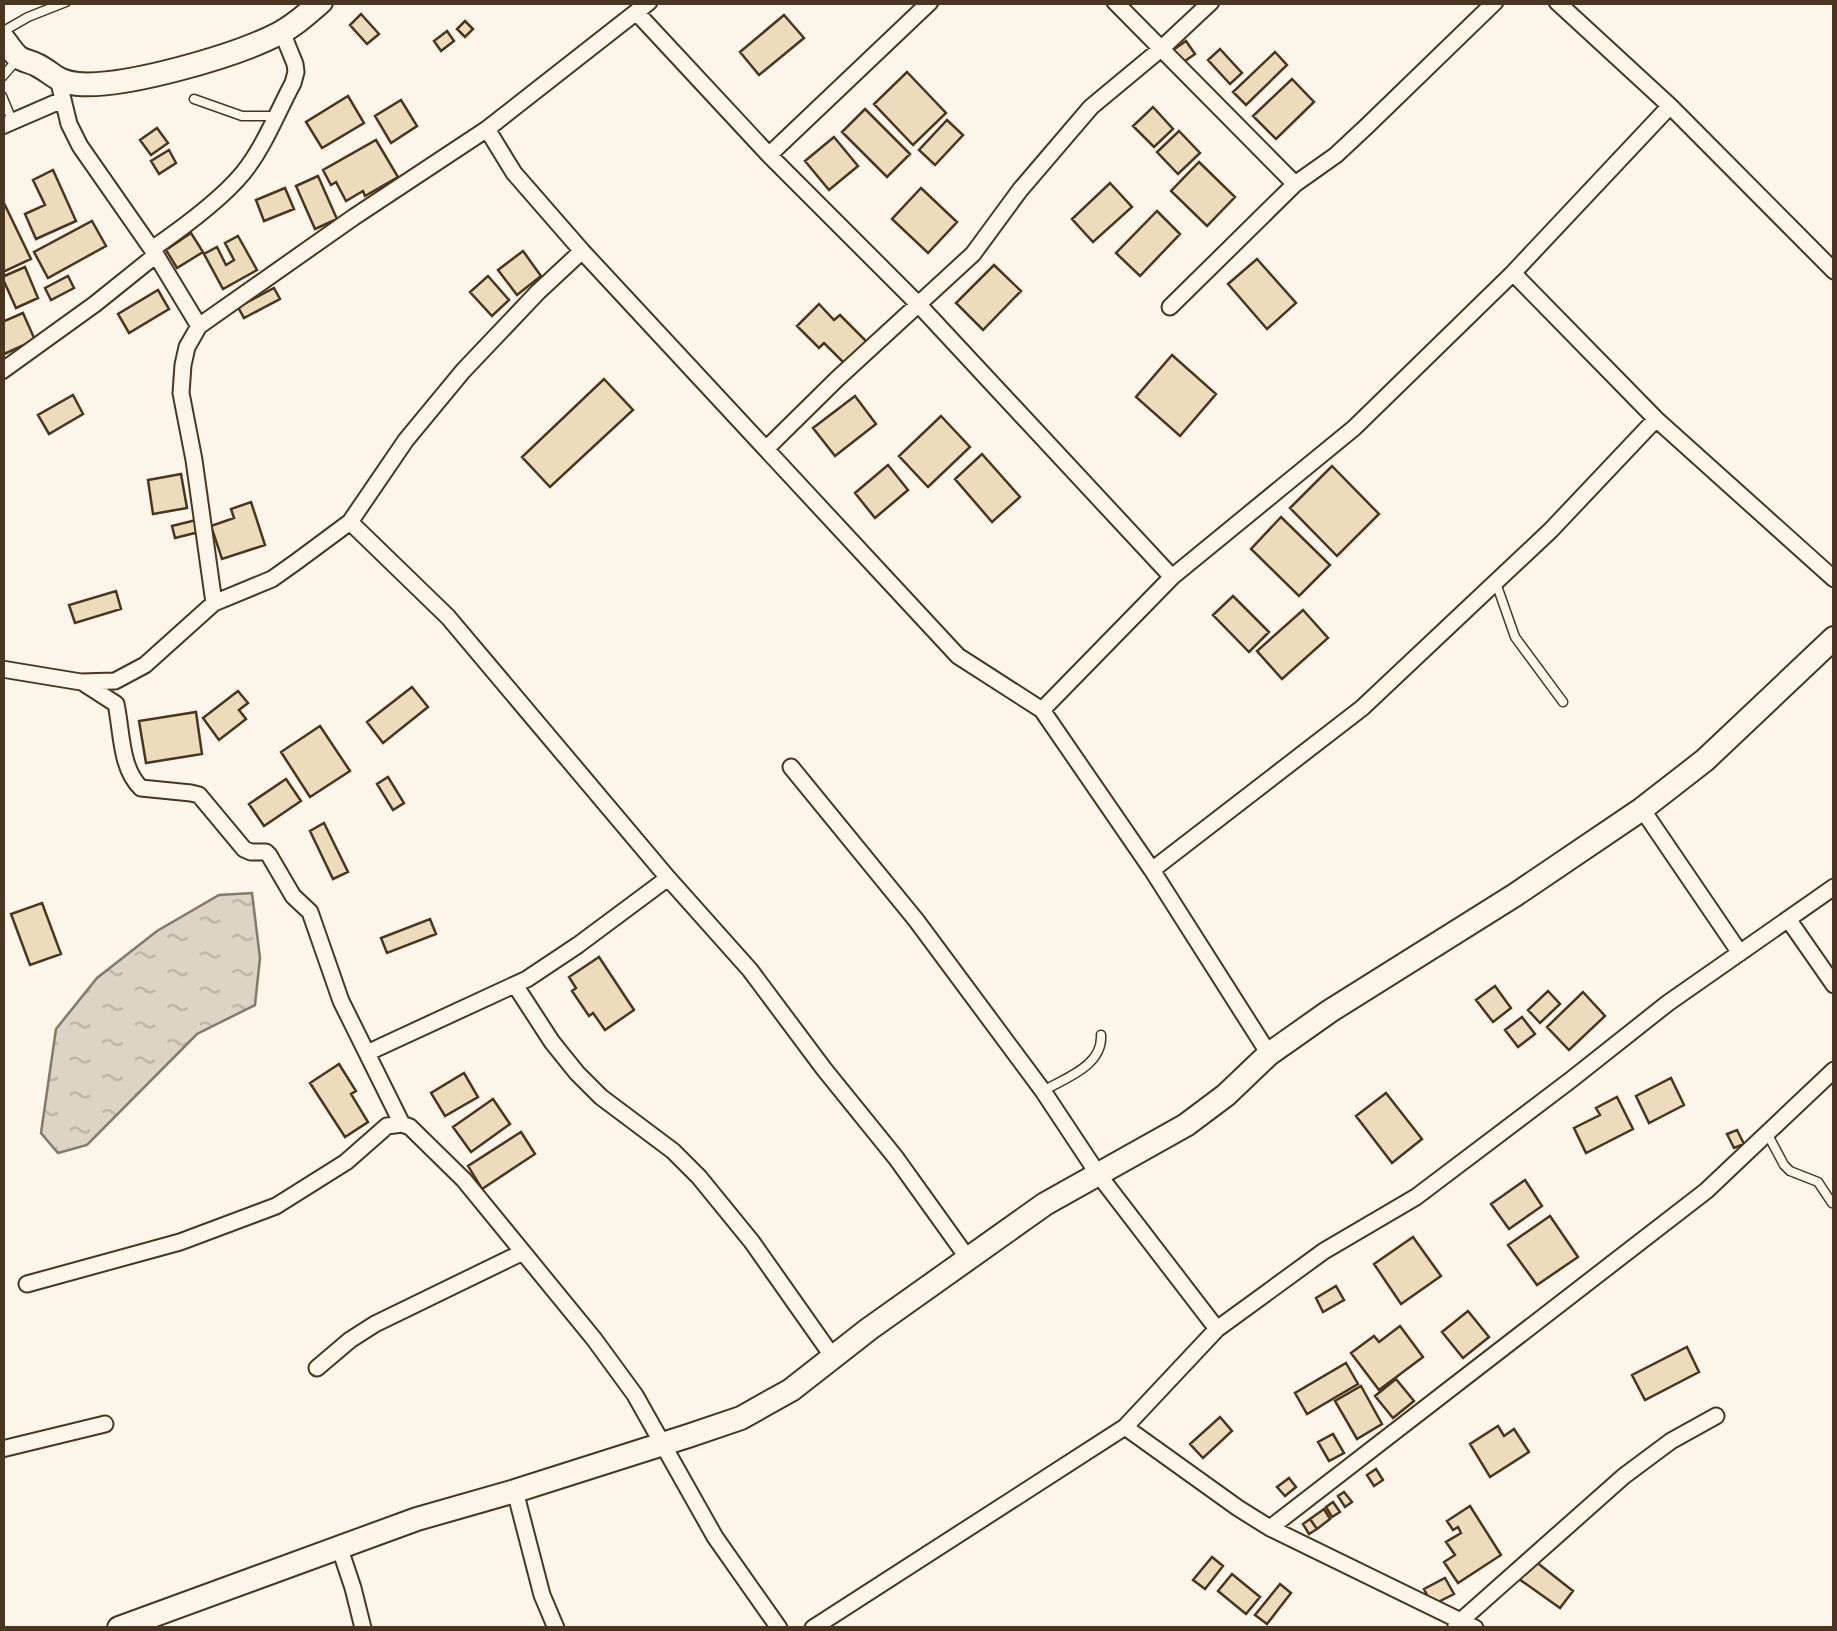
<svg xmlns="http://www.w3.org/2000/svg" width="1837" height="1631" viewBox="0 0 1837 1631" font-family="Lato,sans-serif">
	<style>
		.water { fill: url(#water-ripples); stroke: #887966; stroke-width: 2.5 }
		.building { fill: #ecdcbc; stroke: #4a3520; stroke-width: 2.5 }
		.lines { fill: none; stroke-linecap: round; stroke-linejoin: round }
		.lane-casing { stroke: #4a3520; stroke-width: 11 }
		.street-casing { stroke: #4a3520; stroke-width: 19 }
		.secondary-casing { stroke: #4a3520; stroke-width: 26 }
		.lane { stroke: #fbf6e9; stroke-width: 8 }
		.street { stroke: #fbf6e9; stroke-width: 15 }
		.secondary { stroke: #fbf6e9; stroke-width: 22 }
	</style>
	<defs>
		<pattern id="water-ripples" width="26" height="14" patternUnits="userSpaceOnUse" patternTransform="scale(2.5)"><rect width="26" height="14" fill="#dcd4c6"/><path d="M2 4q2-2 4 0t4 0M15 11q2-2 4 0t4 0" fill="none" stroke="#beb7aa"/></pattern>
	</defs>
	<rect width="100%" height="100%" fill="#fbf6e9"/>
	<!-- water -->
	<path class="water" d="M252,893L260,958L255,1005L197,1034L87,1145L58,1153L41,1133L56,1029L97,978L157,931L219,895Z"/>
	<!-- building -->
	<path class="building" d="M361,14L379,34L367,44L350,25Z
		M784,15L804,38L759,75L740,52Z
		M465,21L473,29L465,37L457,29Z
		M447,31L454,41L441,51L434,41Z
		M1186,41L1195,54L1182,63L1173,50Z
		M1220,49L1242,73L1230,84L1208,60Z
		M1275,52L1287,65L1246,105L1233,92Z
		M907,72L946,113L913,145L874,104Z
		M1292,79L1314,102L1276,139L1253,116Z
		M348,96L364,123L322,148L306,122Z
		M401,100L417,126L391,143L375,116Z
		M1153,107L1173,129L1154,147L1133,126Z
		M865,109L910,154L887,177L842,132Z
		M947,120L963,135L935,165L919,150Z
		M157,128L168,143L151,155L140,140Z
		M1179,131L1200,153L1178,174L1157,152Z
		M834,137L858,166L829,190L805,161Z
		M376,140L398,177L365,196L363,191L346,201L336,182L331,185L323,170Z
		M169,150L176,163L159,174L151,161Z
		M1199,162L1235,197L1207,226L1171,191Z
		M53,170L76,221L36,239L25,214L45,205L33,180Z
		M318,176L337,219L315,229L296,186Z
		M1110,183L1132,207L1093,242L1072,219Z
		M285,188L294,209L264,221L256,200Z
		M921,188L957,222L928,253L892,219Z
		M2,199L31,259L3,272H2Z
		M1157,211L1180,234L1140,276L1116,253Z
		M92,221L106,246L48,278L34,252Z
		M191,233L203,252L177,268L166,250Z
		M238,236L257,270L223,289L204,254L217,247L226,265L234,260L225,243Z
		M523,251L541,276L517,295L498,270Z
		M1257,259L1296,303L1267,329L1228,284Z
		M994,265L1021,291L983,330L956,303Z
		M25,267L38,298L16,308L2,277Z
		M68,276L74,288L51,300L45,288Z
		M488,276L509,300L492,316L470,292Z
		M274,288L280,299L244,318L238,307Z
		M158,290L169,309L129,333L118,314Z
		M819,304L834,320L840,315L867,342L845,364L824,343L819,348L797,326Z
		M23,313L35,340L2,355V322Z
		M1172,355L1216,394L1180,436L1136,397Z
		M604,379L633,410L550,487L522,457Z
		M73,395L83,414L49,434L38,415Z
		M855,396L876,424L835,456L813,428Z
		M941,416L970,447L928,487L899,456Z
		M982,454L1020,497L992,522L955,479Z
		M888,465L908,490L875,518L855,493Z
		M1332,466L1379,514L1337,556L1290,508Z
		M181,474L187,508L153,514L148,480Z
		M251,502L265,545L222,559L211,526L234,518L231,509Z
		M1281,517L1330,565L1299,596L1251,549Z
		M196,520L199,532L175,538L172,526Z
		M116,591L121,609L75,623L69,605Z
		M1233,596L1269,632L1249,652L1213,615Z
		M1303,610L1328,638L1282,679L1257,651Z
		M412,687L428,707L383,743L367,722Z
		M238,691L248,703L239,710L246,719L219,740L203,718Z
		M196,712L202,754L146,763L139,721Z
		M320,726L350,771L310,797L281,752Z
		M388,777L404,803L393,810L377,784Z
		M286,779L301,801L264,826L249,804Z
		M324,823L348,872L333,879L310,831Z
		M42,903L61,954L30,965L11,914Z
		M430,919L436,934L387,953L381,938Z
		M599,957L634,1010L605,1030L593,1013L589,1016L572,991L576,988L569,977Z
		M1495,986L1511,1008L1493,1022L1476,1000Z
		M1548,991L1560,1004L1540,1023L1528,1010Z
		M1583,992L1605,1016L1569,1050L1547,1027Z
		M1522,1017L1535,1034L1518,1047L1505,1030Z
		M339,1064L356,1091L351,1094L368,1122L345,1137L310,1083Z
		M464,1073L478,1097L445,1116L431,1093Z
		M1671,1078L1684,1105L1649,1123L1636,1096Z
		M1386,1093L1422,1139L1392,1163L1356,1116Z
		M1617,1097L1633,1129L1586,1153L1574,1128L1600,1115L1596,1108Z
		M493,1099L510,1124L471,1152L453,1127Z
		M1737,1130L1744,1144L1734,1148L1727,1134Z
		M521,1132L535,1154L482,1189L468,1166Z
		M1525,1180L1542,1206L1509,1229L1491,1204Z
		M1550,1216L1578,1257L1537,1285L1508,1245Z
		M1413,1237L1441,1276L1401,1304L1374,1264Z
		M1336,1286L1344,1300L1323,1312L1316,1298Z
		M1468,1311L1489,1337L1463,1358L1442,1332Z
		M1400,1326L1423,1357L1379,1390L1351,1353L1374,1336L1379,1342Z
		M1687,1347L1699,1372L1645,1400L1632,1375Z
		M1346,1363L1358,1384L1307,1414L1295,1393Z
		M1396,1379L1414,1401L1393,1418L1375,1396Z
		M1361,1386L1382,1424L1357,1439L1335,1401Z
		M1220,1417L1232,1431L1203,1458L1190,1444Z
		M1498,1426L1504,1436L1514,1429L1529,1452L1490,1477L1470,1444Z
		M1333,1434L1344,1453L1329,1461L1318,1442Z
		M1376,1469L1383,1480L1374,1486L1367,1475Z
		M1289,1478L1296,1487L1285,1496L1277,1487Z
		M1344,1492L1352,1502L1345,1507L1338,1496Z
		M1333,1502L1340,1512L1332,1517L1326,1507Z
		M1470,1506L1501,1555L1458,1583L1444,1562L1455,1555L1446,1542L1461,1533L1458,1527L1453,1530L1447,1521Z
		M1324,1509L1330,1519L1317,1529L1310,1519Z
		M1310,1519L1317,1529L1309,1534L1303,1524Z
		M1212,1557L1223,1566L1205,1589L1193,1580Z
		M1535,1561L1573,1591L1560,1608L1519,1579Z
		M1232,1574L1260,1597L1246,1614L1218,1591Z
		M1445,1578L1454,1594L1432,1605L1424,1589Z
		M1280,1584L1291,1593L1267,1624L1255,1615Z"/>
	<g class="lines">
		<!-- lane casing -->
		<g class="lane-casing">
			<path id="lane" d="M2,32L28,17L66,2
				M2,77L16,61
				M2,96L12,120
				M194,99L242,116H275
				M1496,583L1515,637L1563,702
				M1043,1091C1065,1078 1103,1066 1101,1035
				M1768,1135L1784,1165L1790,1171L1818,1182L1832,1203"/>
		</g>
		<!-- street casing -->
		<g class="street-casing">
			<path id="street" d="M1115,2L1295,184
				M1557,2L1670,106L1834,271
				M637,13L769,155L919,305L1172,577
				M58,79L69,124L80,146L156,255L199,326
				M2,126L62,100
				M487,129L514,173L582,251L958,656L1042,710L1152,870L1269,1054
				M769,155L930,2
				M152,249C181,229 220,201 243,173C264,147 277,113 293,83L296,72L295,64L282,32
				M1513,273L1656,419L1834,579
				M1170,307L1295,184L1336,155L1367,126L1495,2
				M2,371L95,304L156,255
				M767,448L837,379L973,254L1020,190L1091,107L1162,48L1211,2
				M350,522L448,617L668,878L750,970L824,1069L896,1158L967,1257
				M214,603L194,460L181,393L183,365L187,347L199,326L354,217L487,129L649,2
				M2,669L81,682L115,681L145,665L214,603L272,579L296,562L350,522L406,440L463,371L538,292L582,251
				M85,684L116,704C122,731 120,768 141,788L191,793L199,795L244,849L251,852H266L269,855L293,896L310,912L341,1001L402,1124
				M1042,710L1172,577L1354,428L1513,273L1670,106
				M791,767L916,920L1043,1091L1098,1174L1217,1329
				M1642,809L1740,953
				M1152,870L1362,708L1551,530L1656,419
				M1788,919L1834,985
				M515,985L552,1042L577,1073L601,1097L673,1151L699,1177L752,1242L833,1357
				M367,1053L527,979L578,945L668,878
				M27,1284L180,1242L276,1206L346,1162L387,1126L402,1124L410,1127L464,1180L594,1339L635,1395L715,1537L779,1628
				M317,1368L350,1340L375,1324L523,1252
				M1125,1427L1238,1508L1270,1528L1475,1628
				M2,1449L105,1424
				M515,1491L542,1595L556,1628
				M1270,1528L1706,1191L1834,1070
				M340,1549L353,1588L363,1628
				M1456,1625L1624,1476L1671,1441L1716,1416
				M813,1628L1125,1427L1217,1329L1324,1251L1416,1197L1572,1079L1668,1003L1834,887"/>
		</g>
		<!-- secondary casing -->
		<g class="secondary-casing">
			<path id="secondary" d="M2,37C7,43 11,50 17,56C22,61 30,61 37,65C53,73 56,82 78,84C125,88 235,56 278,34C294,26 307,14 321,2
				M119,1628L417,1519L515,1491L688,1436L741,1418L764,1405L791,1390L869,1329L1045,1204L1186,1125L1226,1095L1269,1054L1330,1011L1515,895L1642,809L1705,760L1834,638"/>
		</g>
		<!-- lane -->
		<use href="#lane" class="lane"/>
		<!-- street -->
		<use href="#street" class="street"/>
		<!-- secondary -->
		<use href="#secondary" class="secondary"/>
	</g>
	<!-- border -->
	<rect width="1837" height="1631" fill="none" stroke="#4a3520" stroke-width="10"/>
</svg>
